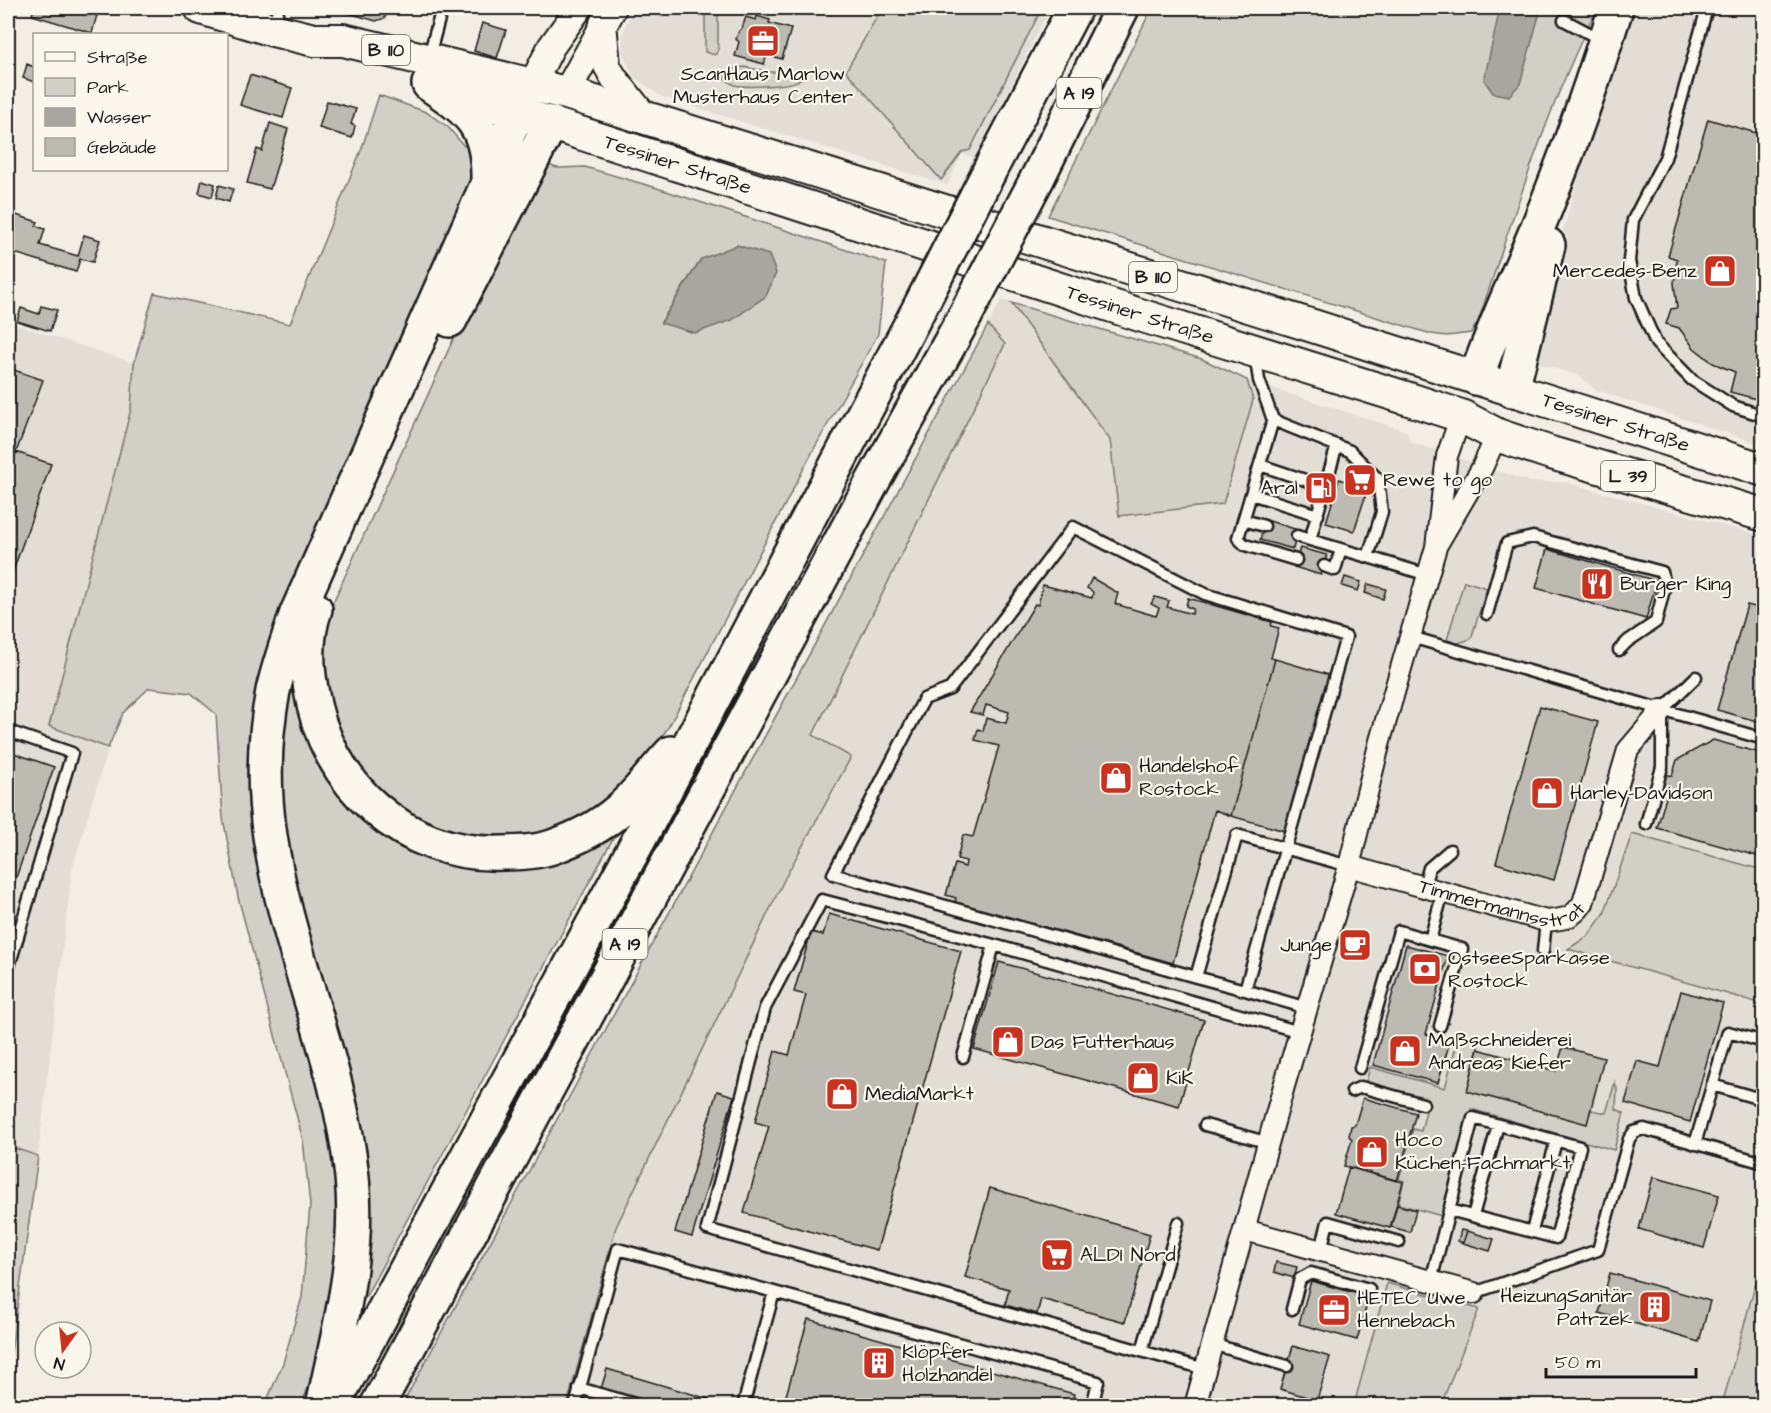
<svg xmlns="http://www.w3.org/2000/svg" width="1771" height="1413" viewBox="0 0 1771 1413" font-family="'Architects Daughter',sans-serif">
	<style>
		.built { fill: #e2ded5 }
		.green { fill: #d2cfc6; stroke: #777671; stroke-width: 1.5; fill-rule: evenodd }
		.water { fill: #a9a6a0; stroke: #716f6b; stroke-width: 1.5 }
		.building { fill: #bdbab1; stroke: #1c1c1c; stroke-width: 1.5 }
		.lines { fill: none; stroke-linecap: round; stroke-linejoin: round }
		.service-casing { stroke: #1c1c1c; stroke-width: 15 }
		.minor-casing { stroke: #1c1c1c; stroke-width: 24 }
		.tertiary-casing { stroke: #1c1c1c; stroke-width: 30 }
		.primary-casing { stroke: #1c1c1c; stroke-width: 36 }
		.motorway-casing { stroke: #1c1c1c; stroke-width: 38 }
		.service { stroke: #fbf7ec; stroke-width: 10 }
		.minor { stroke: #fbf7ec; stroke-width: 20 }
		.tertiary { stroke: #fbf7ec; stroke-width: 26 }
		.primary { stroke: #fbf7ec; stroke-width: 32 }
		.motorway { stroke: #fbf7ec; stroke-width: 33 }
		.motorway-bridge-casing { stroke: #1c1c1c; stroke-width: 38; stroke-linecap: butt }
		.motorway-bridge { stroke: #fbf7ec; stroke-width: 33 }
		.labels { text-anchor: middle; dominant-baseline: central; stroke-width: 4.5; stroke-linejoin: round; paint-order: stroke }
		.shield { fill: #fbf7ec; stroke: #5f5e5a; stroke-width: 1.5 }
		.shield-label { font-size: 18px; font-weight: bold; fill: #1c1c1c }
		.poi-label { font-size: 20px; fill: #1c1c1c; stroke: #fbf7ec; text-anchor: start }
		.street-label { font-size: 20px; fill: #1c1c1c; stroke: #fbf7ec }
	</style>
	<rect width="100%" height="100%" fill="#f2eee4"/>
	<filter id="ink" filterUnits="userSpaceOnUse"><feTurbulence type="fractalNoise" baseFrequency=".0167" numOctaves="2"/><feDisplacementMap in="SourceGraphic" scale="12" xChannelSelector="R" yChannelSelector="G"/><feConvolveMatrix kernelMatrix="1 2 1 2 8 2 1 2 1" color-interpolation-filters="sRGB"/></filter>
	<g filter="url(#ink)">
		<!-- built -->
		<path class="built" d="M634,8H1050L975,158L962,154L947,185L662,97L634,77L622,52V40L625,26Z
			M1628,8H1763V445L1596,390L1578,375L1540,364L1538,339L1544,300L1606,76Z
			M1001,300L1202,359L1247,380L1406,431L1411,442L1531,482H1565L1763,536V1256L1722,1405L467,1406L1005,344L988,325Z
			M8,322L134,363L131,409L49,725L108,748L72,870L38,1156L8,1146Z"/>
		<!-- green -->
		<path class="green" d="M703,8H718V51L715,55L705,52V16Z
			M882,8H1042L970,150L962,152L941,180L846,71Z
			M1152,8H1597C1547,108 1514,215 1478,322L1471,333L1447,336L1431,334L1048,216Z
			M744,67L771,72H795L801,75V79C793,86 745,88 735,85C731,84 726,79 723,77L728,70Z
			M379,95L426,112L448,127L464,146L469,143L478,168L261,717L345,1199L321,1357L301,1405H265L283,1363L302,1297L310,1205L303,1140L238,897L223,818L216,714L191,693L149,688L123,713L108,748L49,726L131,409L134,363L154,293L290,324L362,148Z
			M542,163L557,168L585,167L657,188L886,263L878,334L814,449L669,726L636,775L607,809L557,835L471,843L402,817L336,744L319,633L506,224ZM701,259L695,333L661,322Z
			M1011,303L1202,359L1247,380L1253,400L1223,504L1119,516L1110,440Z
			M988,325L1005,344L813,735L851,757L785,878L616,1227L567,1405H402Z
			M1464,581L1487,588L1471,639L1458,643L1447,640Z
			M298,657L305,716L448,859L624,818L346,1333L360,1273L287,876L276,743Z
			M1632,834L1763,870V1004L1568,949L1588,936L1604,914Z
			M1458,1038L1479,1043L1467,1091L1586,1123L1591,1110L1606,1113L1615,1082L1617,1089L1616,1109L1624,1113L1614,1150L1471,1109L1442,1216L1398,1204L1404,1181L1399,1179L1413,1129L1421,1131L1429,1099L1366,1082L1370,1067L1445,1088Z
			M8,1146L38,1156L8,1375Z
			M1763,1256V1405H1722Z
			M1387,1283L1479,1309L1441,1405H1354Z"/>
		<!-- water -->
		<path class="water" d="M1500,8H1538L1540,12L1520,84L1509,96L1493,93L1484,80Z
			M737,245L769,255L776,273L766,296L732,320L695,333L661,323L701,259Z"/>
		<!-- building -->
		<path class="building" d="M34,8H99L92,33L32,15Z
			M332,8H354L352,14Z
			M354,8H388L385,18L376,21L352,14Z
			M757,16L770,20L769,23L791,29L782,59L767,55L764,64L735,56L739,42L736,39L739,31L742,28L746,17L756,20Z
			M482,23L506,30L497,58L474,51Z
			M27,64L34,67V82L23,78Z
			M250,75L292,88L283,118L240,105Z
			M327,101L356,109L351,124L355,126L352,138L319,128Z
			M1708,119L1763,135L1761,140L1764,141V401L1730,392L1735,372L1713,363L1694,348L1679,328L1666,324L1671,309L1677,308L1674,283L1677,259L1668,256Z
			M270,123L288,129L270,189L247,183L257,149L262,151Z
			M202,180L215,184L212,197L199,193Z
			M219,185L233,189L229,202L216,198Z
			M13,214L38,222L36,226L45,229L40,245L78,256L84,235L100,240L93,262L80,259L76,272L8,251V234Z
			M41,306L57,310L50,331L17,321L21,308L39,314Z
			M8,368L43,380L8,474Z
			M16,452L51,464L8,585V474Z
			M1339,479L1368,488L1354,531L1326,523Z
			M1266,520L1298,530L1293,549L1260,540Z
			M1300,548L1327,555L1321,575L1294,567Z
			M1547,549L1657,581L1646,619L1536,588Z
			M1345,577L1361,582L1358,591L1342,586Z
			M1092,578L1118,593L1115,604L1156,616L1159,608L1151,604L1155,597L1169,601L1167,607L1192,614L1193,609L1186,606L1188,598L1272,622L1271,626L1279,628L1271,658L1275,659L1231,816L1215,810L1173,963L955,902L956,898L946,895L955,864L965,867L966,861L957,859L963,835L973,837L999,746L975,740L978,729L983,731L986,718L1006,723L1009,712L986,705L983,715L970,712L1035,604L1038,605L1043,585L1092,598L1093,592L1087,588Z
			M1368,584L1386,589L1383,599L1365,593Z
			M1747,605L1764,609V723L1717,710Z
			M1275,659L1329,675L1285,831L1231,816Z
			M1540,706L1598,722L1554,880L1496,863Z
			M1713,740L1764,754V858L1657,828L1667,794L1660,792L1666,774L1672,776L1677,760Z
			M8,751L54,767L8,901Z
			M829,914L961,951L877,1250L744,1213L769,1126L755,1122L775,1051L789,1055L806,995L794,992L811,932L823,935Z
			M1406,945L1448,956L1426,1034L1450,1041L1438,1083L1373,1065Z
			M999,962L1204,1020L1179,1106L974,1049Z
			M1681,991L1723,1003L1690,1122L1625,1103L1637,1061L1660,1067Z
			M1563,1047L1604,1058L1587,1124L1467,1091L1478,1049L1556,1071Z
			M717,1091L734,1096L692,1237L675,1232Z
			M1363,1098L1416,1113L1397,1181L1344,1166L1352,1139L1349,1136L1351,1126L1355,1125Z
			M1349,1167L1403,1182L1390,1228L1336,1213Z
			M1653,1177L1719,1195L1704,1248L1639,1229Z
			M990,1188L1150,1234L1125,1322L1041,1299L1037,1314L1005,1305L1009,1289L965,1277Z
			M1397,1205L1416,1210L1410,1232L1391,1227Z
			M1461,1230L1467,1231L1463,1243L1458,1241Z
			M1467,1231L1494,1239L1490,1251L1463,1243Z
			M1276,1262L1297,1267L1294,1278L1274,1272Z
			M1610,1273L1710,1301L1699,1342L1599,1313Z
			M1311,1281L1369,1297L1357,1340L1299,1324Z
			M808,1319L1074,1394L1071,1406H783Z
			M1293,1346L1330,1357L1317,1400L1280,1389Z
			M607,1369L709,1399L707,1406H596Z"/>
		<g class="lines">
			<!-- service casing -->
			<g class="service-casing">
				<path id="service" d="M1707,8L1665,158L1633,220L1629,261L1636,298L1656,343L1692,380L1733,406L1764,416
					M1564,20L1602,40
					M274,27L278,8
					M429,56L442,8
					M1255,354L1259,380L1273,420L1350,451L1378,479L1382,512L1368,557L1428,575
					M1273,420L1238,538L1245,545L1296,560
					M1337,445L1310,540L1368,557
					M1260,465L1326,487
					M1251,494L1318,515
					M1244,520L1264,526
					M1297,536L1310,540
					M1324,566L1335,570L1341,549
					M1487,614L1507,543L1533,537L1662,572L1665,585L1656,622L1628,641L1619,650
					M1411,637L1764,739
					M8,731L72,753L8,970
					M1646,824L1662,767V710L1696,677
					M1424,887L1429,868L1450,850
					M1543,951L1546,921
					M1196,977L1245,990L1346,637L1205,594L1073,527L950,689L924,699L833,874L1196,977L1237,835C1274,845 1312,856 1349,866
					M1245,990L1307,1008
					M1440,1026L1462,949L1430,940L1443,892
					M963,1057L994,945
					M1360,1068L1399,931L1430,940
					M1712,1085L1764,1100
					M1352,1091L1361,1087L1423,1104
					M1205,1125L1269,1143
					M1695,1144L1728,1032L1764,1042
					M1473,1216L1498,1125
					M1532,1231L1556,1141
					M1321,1250L1328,1222L1399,1242
					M1431,1281L1473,1118L1580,1147L1556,1238L1449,1210
					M1474,1293L1598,1250L1629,1139L1634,1132L1644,1129L1764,1163
					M1292,1309L1300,1279L1311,1273L1369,1289
					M1212,1344L1287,1366
					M1142,1351L1178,1223
					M1205,1369L707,1229L765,1008L822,900L994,945L1300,1032
					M579,1388L642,1406
					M575,1406L618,1249L774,1292
					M743,1406L774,1292L1098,1382L1092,1406"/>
			</g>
			<!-- minor casing -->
			<g class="minor-casing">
				<g id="minor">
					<path d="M1438,543L1482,468L1497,435"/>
					<path id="s1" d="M1349,866L1546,921C1564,919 1572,919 1583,903L1628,750L1662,710"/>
					<path d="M1245,1230L1474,1293"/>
					<path d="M1195,1406L1284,1086L1349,866L1380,741L1436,547L1447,456L1461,416"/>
				</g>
			</g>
			<!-- tertiary casing -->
			<g class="tertiary-casing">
				<path id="tertiary" d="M603,23L607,66L614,78L645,117
					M532,85L551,47L579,8
					M566,93L613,8"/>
			</g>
			<!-- primary casing -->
			<g class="primary-casing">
				<g id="primary">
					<path id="s2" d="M201,8L273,30L314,40H343L566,93L1313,326L1764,470"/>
					<path id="s3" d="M435,86L1143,316L1406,398L1461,416L1497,435L1551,453L1764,515"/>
				</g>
			</g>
			<!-- motorway casing -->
			<g class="motorway-casing">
				<path id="motorway" d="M429,84C471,112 489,127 488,181
					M993,164L1075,8
					M1037,179L1122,8
					M450,320L551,123
					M1476,378C1497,317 1526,259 1549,199C1574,136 1596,72 1616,8
					M1512,390L1548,245
					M315,609C306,635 306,662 311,689C325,784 404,857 502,853C518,853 537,852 552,847C575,839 601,826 619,810C638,794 654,771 671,753
					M335,1401L642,834L921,305
					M323,1406C339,1330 360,1255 352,1177C340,1060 287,952 270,836C263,790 264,738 273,691C279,665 288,639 297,613L488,183L517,112
					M377,1406L872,483L964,318"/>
			</g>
			<!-- service -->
			<use href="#service" class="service"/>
			<!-- minor -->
			<use href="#minor" class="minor"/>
			<!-- tertiary -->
			<use href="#tertiary" class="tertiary"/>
			<!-- primary -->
			<use href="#primary" class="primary"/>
			<!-- motorway -->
			<use href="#motorway" class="motorway"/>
			<!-- motorway-bridge casing -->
			<g class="motorway-bridge-casing">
				<path id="motorway-bridge" d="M921,305L993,164
					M964,318L1037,179"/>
			</g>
			<!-- motorway-bridge -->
			<use href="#motorway-bridge" class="motorway-bridge"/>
		</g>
	</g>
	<!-- icons -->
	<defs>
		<g id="office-square" transform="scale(1.725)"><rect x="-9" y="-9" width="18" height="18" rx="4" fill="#c8321e" stroke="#fbf7ec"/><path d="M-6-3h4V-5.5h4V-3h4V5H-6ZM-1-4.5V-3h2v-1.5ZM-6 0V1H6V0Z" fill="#fff"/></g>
		<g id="shop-square" transform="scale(1.725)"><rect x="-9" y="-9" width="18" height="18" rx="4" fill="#c8321e" stroke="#fbf7ec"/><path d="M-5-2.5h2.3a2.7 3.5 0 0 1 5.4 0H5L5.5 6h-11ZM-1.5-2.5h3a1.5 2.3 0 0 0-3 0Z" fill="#fff"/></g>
		<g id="supermarket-square" transform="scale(1.725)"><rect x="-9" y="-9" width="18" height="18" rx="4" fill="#c8321e" stroke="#fbf7ec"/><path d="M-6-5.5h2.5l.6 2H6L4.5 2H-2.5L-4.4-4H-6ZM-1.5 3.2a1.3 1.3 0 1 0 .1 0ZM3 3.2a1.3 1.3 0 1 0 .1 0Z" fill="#fff"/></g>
		<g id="fuel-square" transform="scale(1.725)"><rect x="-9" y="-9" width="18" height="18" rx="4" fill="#c8321e" stroke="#fbf7ec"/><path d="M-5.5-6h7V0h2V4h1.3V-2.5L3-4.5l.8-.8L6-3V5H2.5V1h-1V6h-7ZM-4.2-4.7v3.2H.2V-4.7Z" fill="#fff"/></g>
		<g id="restaurant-square" transform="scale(1.725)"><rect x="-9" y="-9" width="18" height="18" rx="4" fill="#c8321e" stroke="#fbf7ec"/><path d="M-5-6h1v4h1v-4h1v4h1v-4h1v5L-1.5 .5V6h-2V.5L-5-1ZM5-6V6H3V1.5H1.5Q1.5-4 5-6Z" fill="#fff"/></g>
		<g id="cafe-square" transform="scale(1.725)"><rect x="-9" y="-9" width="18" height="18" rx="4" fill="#c8321e" stroke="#fbf7ec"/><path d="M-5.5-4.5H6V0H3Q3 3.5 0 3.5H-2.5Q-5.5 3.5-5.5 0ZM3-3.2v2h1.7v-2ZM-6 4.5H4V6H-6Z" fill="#fff"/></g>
		<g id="bank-square" transform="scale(1.725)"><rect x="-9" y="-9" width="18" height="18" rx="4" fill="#c8321e" stroke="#fbf7ec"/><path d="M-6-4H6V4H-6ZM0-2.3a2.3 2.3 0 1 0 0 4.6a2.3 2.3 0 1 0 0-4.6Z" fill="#fff"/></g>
		<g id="building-square" transform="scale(1.725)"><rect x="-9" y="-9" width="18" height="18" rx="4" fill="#c8321e" stroke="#fbf7ec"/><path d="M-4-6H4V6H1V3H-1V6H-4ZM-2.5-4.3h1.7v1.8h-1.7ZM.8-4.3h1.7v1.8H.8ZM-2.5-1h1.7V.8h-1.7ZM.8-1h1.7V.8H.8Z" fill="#fff"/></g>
	</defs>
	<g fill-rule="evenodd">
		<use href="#office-square" x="763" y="41"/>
		<use href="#shop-square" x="1720" y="271"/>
		<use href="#supermarket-square" x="1360" y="480"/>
		<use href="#fuel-square" x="1321" y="488"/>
		<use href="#restaurant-square" x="1597" y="584"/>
		<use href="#shop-square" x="1116" y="778"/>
		<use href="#shop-square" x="1547" y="793"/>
		<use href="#cafe-square" x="1355" y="945"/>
		<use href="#bank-square" x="1425" y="969"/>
		<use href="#shop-square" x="1008" y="1042"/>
		<use href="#shop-square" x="1405" y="1051"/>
		<use href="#shop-square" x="1143" y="1078"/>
		<use href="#shop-square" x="842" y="1094"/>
		<use href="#shop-square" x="1372" y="1152"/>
		<use href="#supermarket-square" x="1057" y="1255"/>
		<use href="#building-square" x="1655" y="1307"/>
		<use href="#office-square" x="1334" y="1310"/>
		<use href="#building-square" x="879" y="1363"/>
	</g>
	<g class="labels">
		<!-- shield labels -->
		<g class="shield">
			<rect x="362" y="35" width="48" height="30" rx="4.5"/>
			<rect x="1056.5" y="78" width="45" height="30" rx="4.5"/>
			<rect x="1129" y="262" width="48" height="30" rx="4.5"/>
			<rect x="1601" y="461" width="54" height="30" rx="4.5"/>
			<rect x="602.5" y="929" width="45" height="30" rx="4.5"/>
		</g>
		<g class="shield-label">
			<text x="386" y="50">B 110</text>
			<text x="1079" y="93">A 19</text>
			<text x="1153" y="277">B 110</text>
			<text x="1628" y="476">L 39</text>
			<text x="625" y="944">A 19</text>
		</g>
		<!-- poi labels -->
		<g class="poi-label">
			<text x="763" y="74" text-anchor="middle">ScanHaus Marlow<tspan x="763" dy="23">Musterhaus Center</tspan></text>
			<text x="1697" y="271" text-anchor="end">Mercedes-Benz</text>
			<text x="1383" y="480">Rewe to go</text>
			<text x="1298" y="488" text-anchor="end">Aral</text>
			<text x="1620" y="584">Burger King</text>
			<text x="1139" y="766">Handelshof<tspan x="1139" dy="23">Rostock</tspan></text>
			<text x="1570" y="793">Harley-Davidson</text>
			<text x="1332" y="945" text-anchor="end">Junge</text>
			<text x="1448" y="958">OstseeSparkasse<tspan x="1448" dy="23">Rostock</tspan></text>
			<text x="1428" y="1040">Maßschneiderei<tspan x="1428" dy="23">Andreas Kiefer</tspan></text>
			<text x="1031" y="1042">Das Futterhaus</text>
			<text x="1166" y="1078">KiK</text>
			<text x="865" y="1094">MediaMarkt</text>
			<text x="1395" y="1140">Hoco<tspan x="1395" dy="23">Küchen-Fachmarkt</tspan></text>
			<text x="1080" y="1255">ALDI Nord</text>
			<text x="1632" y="1296" text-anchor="end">HeizungSanitär<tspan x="1632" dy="23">Patrzek</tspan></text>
			<text x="1357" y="1298">HETEC Uwe<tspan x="1357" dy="23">Hennebach</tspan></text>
			<text x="902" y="1352">Klöpfer<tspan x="902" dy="23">Holzhandel</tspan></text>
		</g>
		<!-- street labels -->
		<g class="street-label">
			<text stroke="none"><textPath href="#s3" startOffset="255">Tessiner Straße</textPath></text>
			<text stroke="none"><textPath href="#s3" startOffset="741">Tessiner Straße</textPath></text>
			<text stroke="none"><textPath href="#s2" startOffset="1476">Tessiner Straße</textPath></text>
			<text stroke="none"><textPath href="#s1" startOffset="159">Timmermannsstrat</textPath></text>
		</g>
	</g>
	<!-- margin -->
	<rect width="1771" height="1413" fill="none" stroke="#fbf7ec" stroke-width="30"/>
	<rect x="15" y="15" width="1741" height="1383" fill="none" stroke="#1c1c1c" stroke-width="2" filter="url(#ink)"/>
	<!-- legend -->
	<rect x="33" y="33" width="195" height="138" fill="#fbf7ec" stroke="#a29f99" stroke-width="1.5"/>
	<rect x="45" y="52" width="30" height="9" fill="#fbf7ec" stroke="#a29f99" stroke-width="1.5"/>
	<text x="87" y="63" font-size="18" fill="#1c1c1c">Straße</text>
	<rect x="45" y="78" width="30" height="18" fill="#d2cfc6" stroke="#a29f99" stroke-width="1.5"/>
	<text x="87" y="93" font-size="18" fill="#1c1c1c">Park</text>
	<rect x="45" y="108" width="30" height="18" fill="#a9a6a0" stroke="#a29f99" stroke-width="1.5"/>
	<text x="87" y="123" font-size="18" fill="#1c1c1c">Wasser</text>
	<rect x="45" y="138" width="30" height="18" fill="#bdbab1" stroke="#a29f99" stroke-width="1.5"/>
	<text x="87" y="153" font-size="18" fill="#1c1c1c">Gebäude</text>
	<!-- north arrow -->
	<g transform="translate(63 1350) rotate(195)"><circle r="28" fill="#fbf7ec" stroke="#a29f99" stroke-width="1.5"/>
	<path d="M0-4.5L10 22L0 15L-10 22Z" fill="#c8321e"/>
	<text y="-9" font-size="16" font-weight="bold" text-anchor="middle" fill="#1c1c1c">N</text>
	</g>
	<!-- scale -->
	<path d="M1546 1368v9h150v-9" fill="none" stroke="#1c1c1c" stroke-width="3"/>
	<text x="1555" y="1368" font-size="18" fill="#1c1c1c" stroke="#fbf7ec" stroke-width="4.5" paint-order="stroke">50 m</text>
</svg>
